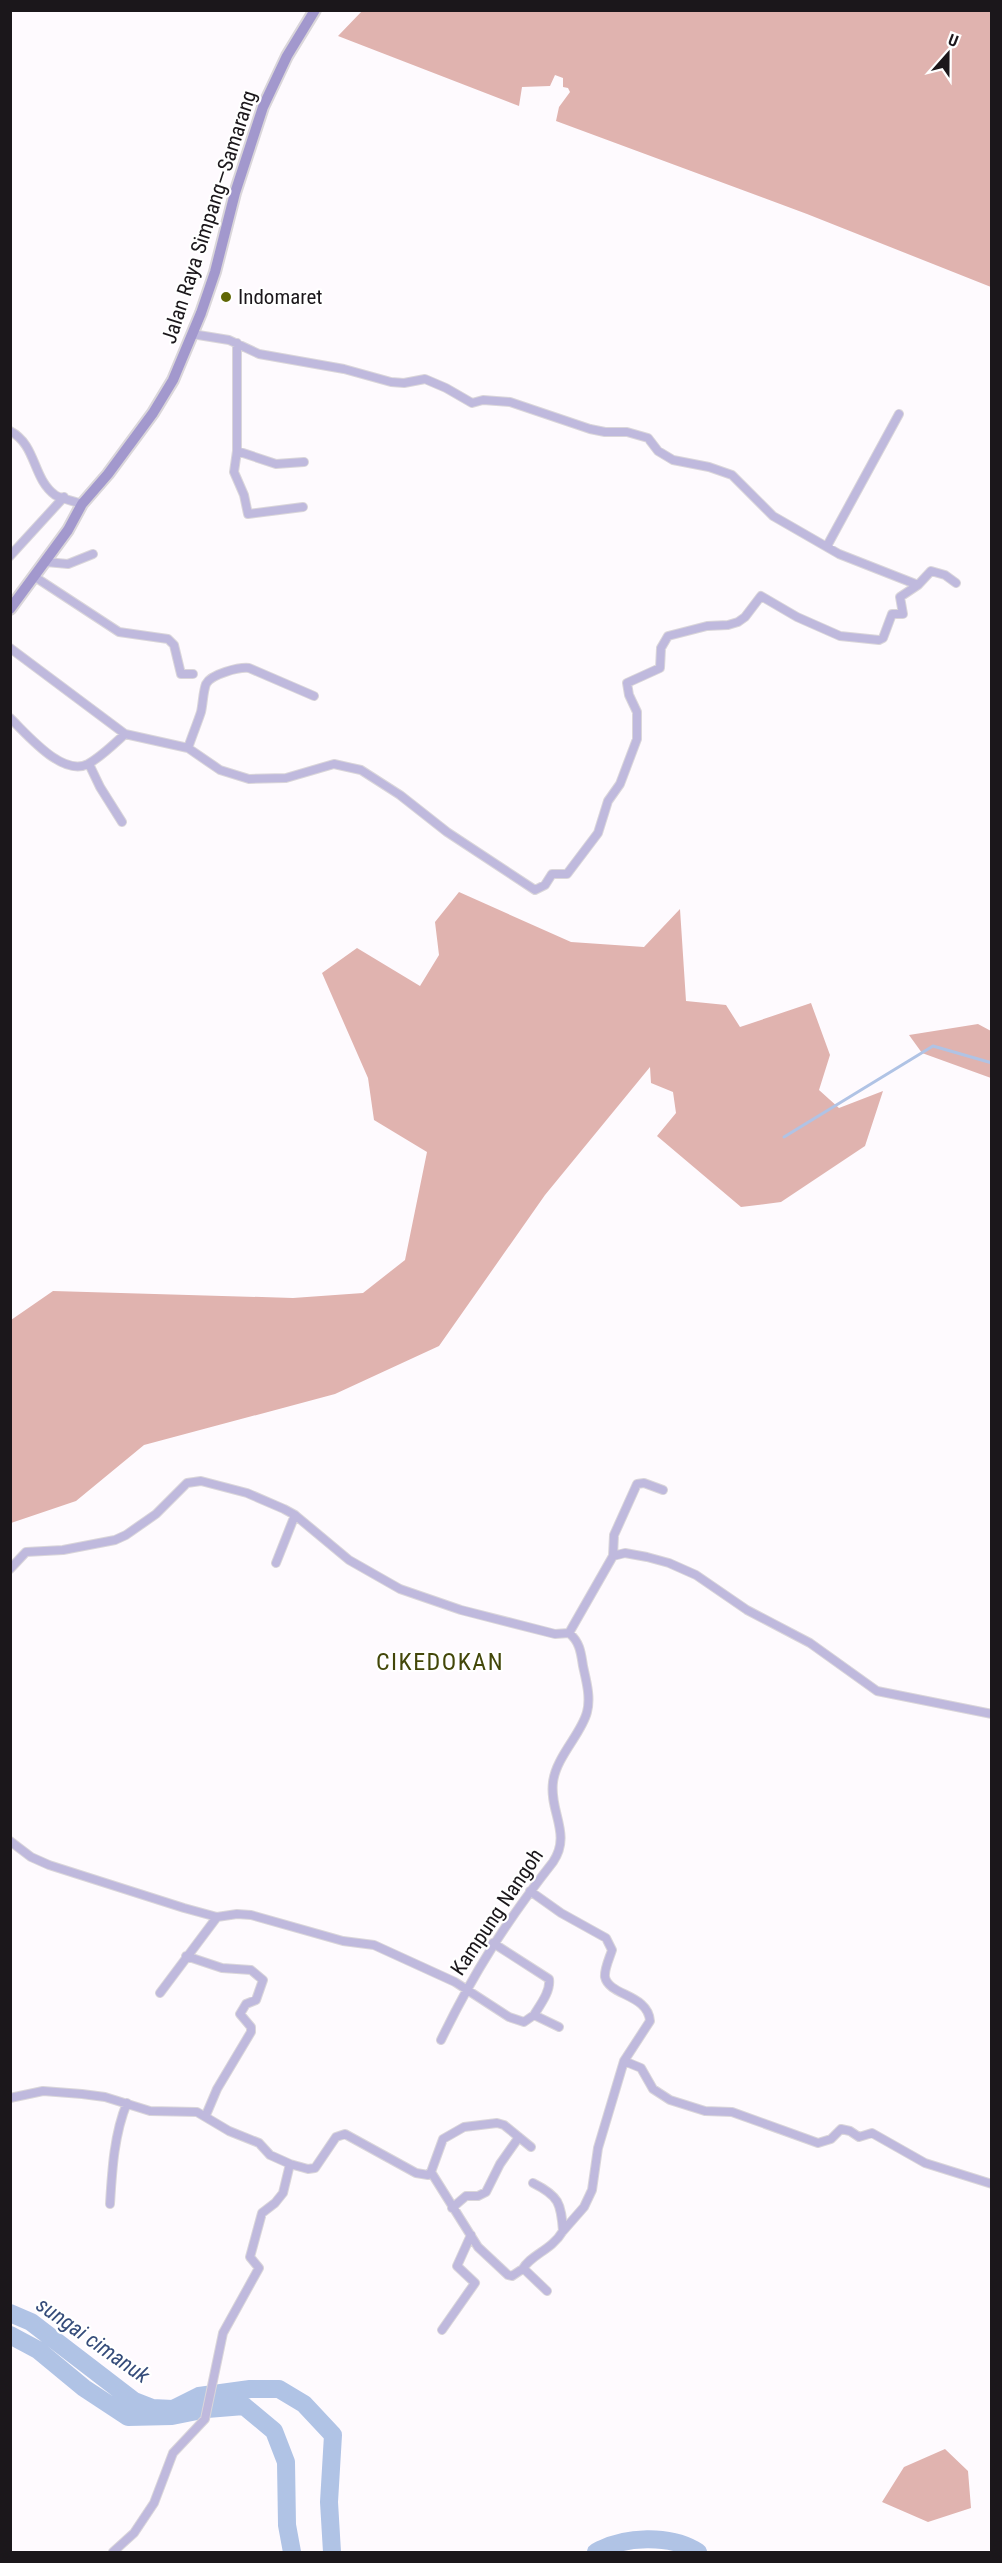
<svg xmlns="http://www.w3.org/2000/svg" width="1002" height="2563" viewBox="0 0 1002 2563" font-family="'Roboto Condensed',sans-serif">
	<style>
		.forest { fill: #e0b3af }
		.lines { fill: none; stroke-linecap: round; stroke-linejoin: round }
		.stream { stroke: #b0c3e5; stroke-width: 3 }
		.river { stroke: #b0c3e5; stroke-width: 18 }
		.minor-casing { stroke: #dad6da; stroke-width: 10 }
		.secondary-casing { stroke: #dad6da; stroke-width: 14 }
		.minor { stroke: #bfb9dd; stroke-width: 8 }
		.secondary { stroke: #a298cd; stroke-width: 10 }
		.poi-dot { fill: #606705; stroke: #fff; stroke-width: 2 }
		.labels { text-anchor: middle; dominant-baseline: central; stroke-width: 4.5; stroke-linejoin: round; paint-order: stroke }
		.street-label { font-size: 21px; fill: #1b171b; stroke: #fff }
		.poi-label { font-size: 21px; fill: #1b171b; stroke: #fff; text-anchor: start }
		.water-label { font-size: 22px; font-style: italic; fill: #344b79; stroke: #fff }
		.quarter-label { font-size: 24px; letter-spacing: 1.5px; fill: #434709; stroke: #fff }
	</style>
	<rect width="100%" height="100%" fill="#fefafe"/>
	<!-- forest -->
	<path class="forest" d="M363,10L991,11V287L807,214L556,121L559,107L570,92L568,88L563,87V78L555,75L550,86L522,87L519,106L338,36Z
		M459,892L571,942L644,947L680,909L686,1001L726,1005L740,1027L811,1003L830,1055L819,1090L839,1108L883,1091L865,1146L781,1202L741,1207L657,1136L676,1113L673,1092L651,1083L650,1067L545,1195L439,1346L335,1394L144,1445L76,1501L11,1523V1320L53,1291L293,1298L363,1293L405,1260L427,1152L374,1120L368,1078L322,973L357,948L420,986L439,955L435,922Z
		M978,1024L991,1031V1078L922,1053L909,1035Z
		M945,2449L968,2471L971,2508L928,2522L882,2502L904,2467Z"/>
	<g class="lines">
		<!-- stream -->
		<path class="stream" d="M784,1137L933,1046L992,1063"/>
		<!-- river -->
		<path class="river" d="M10,2313L31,2322L134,2401L152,2408L173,2409L199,2396L250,2389H279L304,2404L333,2435L329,2502L332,2552
			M10,2335L38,2350L84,2388L128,2417L172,2416L207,2409L244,2406L274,2431L286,2462L287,2525L292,2552
			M596,2552C624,2536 670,2534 698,2552"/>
		<!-- minor casing -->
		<g class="minor-casing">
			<path id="minor" d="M192,334L229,340L259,354L344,369L391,382L404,383L425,379L446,388L472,403L483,400L510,402L590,429L605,432H627L648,438L658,451L673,460L709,467L732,475L773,516L839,554L918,585L931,571L945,575L956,583
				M237,343V451L276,464L304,462
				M10,431C37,445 32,478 55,495C62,499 74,501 82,504
				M237,451L234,472L244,495L248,514L303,507
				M827,546L899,414
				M10,556L64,497
				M46,562L68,564L93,554
				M35,577L119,632L168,639L174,645L181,674H193
				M10,648L125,734
				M10,718C27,734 62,777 88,764C101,757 114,744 125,734L188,748L220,770L249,779L286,778L334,764L361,770L400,795L447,832L535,890L545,885L552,874H567L598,833L608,801L620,784L637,739V712L629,695L627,683L660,668L661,648L668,636L707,626L728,625L738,622L745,617L761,596L797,617L840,636L879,640L883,638L892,614H903L900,597L918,585
				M188,748C192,736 197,724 201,712C203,703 203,692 206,684C211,674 239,667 249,668L314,696
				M89,764L100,787L122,822
				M613,1556L614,1535L637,1484L644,1483L663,1490
				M276,1563L295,1515
				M10,1569L26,1552L63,1550L115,1540L126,1535L156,1514L187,1483L201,1481L247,1493L284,1509L295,1515L349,1560L400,1589L461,1610L555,1634L569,1633L613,1556L625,1553L647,1557L669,1563L696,1575L747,1610L810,1643L877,1691L992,1714
				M10,1841L31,1857L49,1865L184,1908L217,1917L237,1914L251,1915L343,1941L374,1945L455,1982L509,2017L524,2022L534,2015L559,2027
				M530,1891L561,1913L606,1938L612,1950C610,1957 604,1969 605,1977C609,1996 648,1994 650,2021L624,2061L598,2148L592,2190L584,2207L563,2231
				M493,1943L549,1979C551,1991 540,2005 534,2015
				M186,1956L222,1968L251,1970L263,1980L256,2000L246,2004L240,2014L251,2027V2032L217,2089L206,2115
				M160,1993L217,1917
				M441,2040C474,1972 506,1922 553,1862C572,1834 549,1812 553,1782C556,1757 582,1733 587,1712C591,1697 586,1680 583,1666C581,1653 580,1642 569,1633
				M624,2061L641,2068L653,2089L670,2100L705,2111L732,2112L818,2143L831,2139L841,2129L850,2131L859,2137L872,2133L925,2163L992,2184
				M10,2098L43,2091L82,2094L105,2097L150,2111L197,2112L229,2131L259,2143L270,2155L290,2164
				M431,2172L478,2247L508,2275L512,2276L521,2270H525L547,2291
				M110,2204C112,2171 114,2134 127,2103
				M452,2208L466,2196H478L486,2192L500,2164L519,2137
				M522,2270C531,2254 551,2251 563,2231C561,2203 559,2196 533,2183
				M442,2330L475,2283L457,2266L471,2235
				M113,2552L134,2533L154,2503L173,2453L205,2419L223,2333L259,2268L250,2257L262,2213L275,2203L283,2193L290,2164L308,2169L315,2168L336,2137L345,2134L416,2173L428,2175L431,2172L443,2139L464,2127L497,2123L504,2125L531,2147"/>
		</g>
		<!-- secondary casing -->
		<g class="secondary-casing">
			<path id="secondary" d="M10,609L68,530L82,504L108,474L153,413L173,380L201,313L215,272L235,193L263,107L287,56L315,10"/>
		</g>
		<!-- minor -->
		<use href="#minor" class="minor"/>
		<!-- secondary -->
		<use href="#secondary" class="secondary"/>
	</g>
	<!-- markers -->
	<circle class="poi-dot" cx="226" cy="297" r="6"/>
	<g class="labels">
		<!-- street labels -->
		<g class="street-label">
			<text transform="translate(209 217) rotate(-72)">Jalan Raya Simpang—Samarang</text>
			<text transform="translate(497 1912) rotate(-56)">Kampung Nangoh</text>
		</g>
		<!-- poi labels -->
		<g class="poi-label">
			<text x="238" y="297">Indomaret</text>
		</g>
		<!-- water labels -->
		<g class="water-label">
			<text transform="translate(93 2340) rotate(35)">sungai cimanuk</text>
		</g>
		<!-- quarter labels -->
		<g class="quarter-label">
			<text x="440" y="1662">CIKEDOKAN</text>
		</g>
	</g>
	<!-- border -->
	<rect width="1002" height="2563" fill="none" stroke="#1b171b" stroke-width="24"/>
	<!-- north arrow -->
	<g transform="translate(948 54) rotate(21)" stroke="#ffffff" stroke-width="4.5" paint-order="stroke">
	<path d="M0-4.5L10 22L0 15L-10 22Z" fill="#1b171b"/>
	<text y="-9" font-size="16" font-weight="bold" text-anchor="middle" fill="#1b171b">U</text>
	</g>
</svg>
